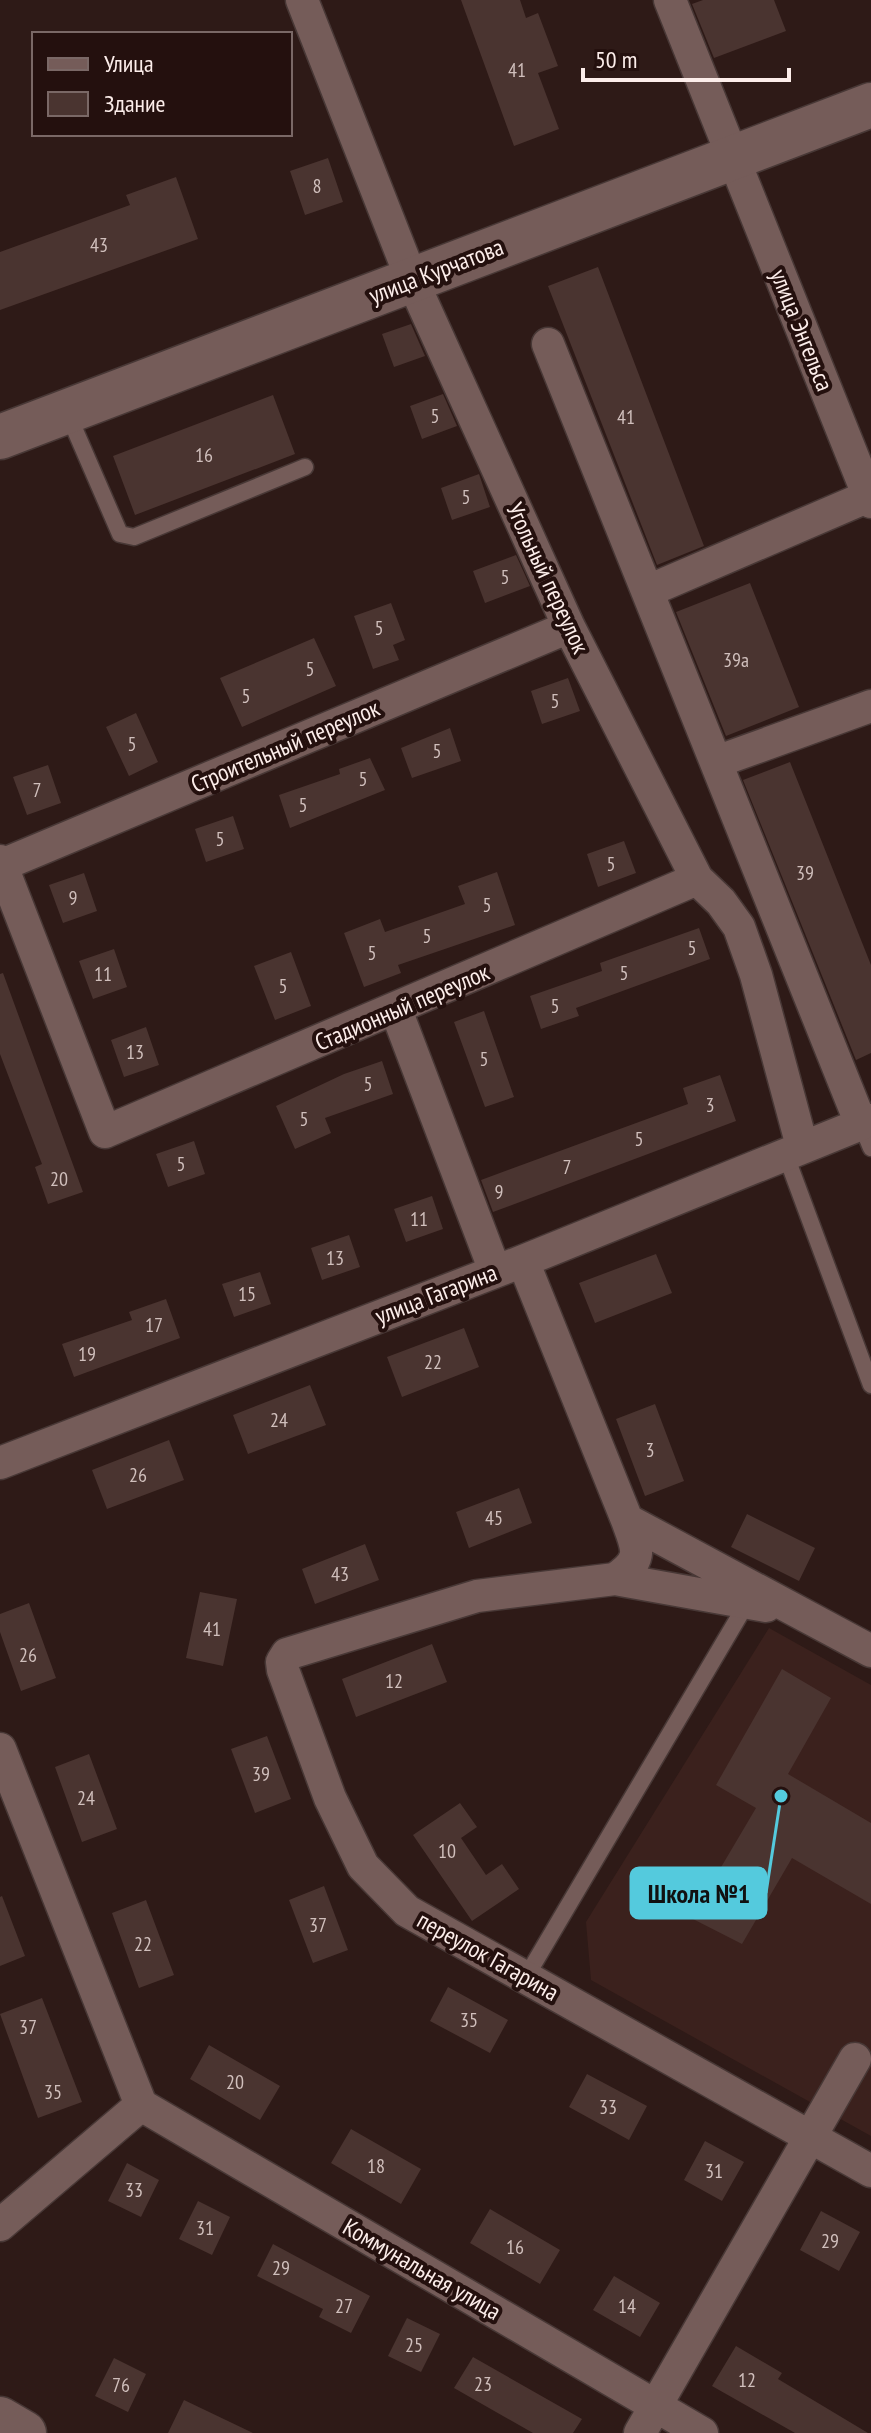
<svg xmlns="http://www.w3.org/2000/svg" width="871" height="2433" viewBox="0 0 871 2433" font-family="'PT Sans Narrow',sans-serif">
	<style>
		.built { fill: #3b211d }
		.building { fill: #4a3430 }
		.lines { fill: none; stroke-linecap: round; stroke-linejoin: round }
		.lane-casing { stroke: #483836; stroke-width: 19 }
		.street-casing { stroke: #483836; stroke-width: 35 }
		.secondary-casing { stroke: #483836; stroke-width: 47 }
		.lane { stroke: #755c59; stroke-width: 16 }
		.street { stroke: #755c59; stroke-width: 32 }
		.secondary { stroke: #755c59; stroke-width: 44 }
		.labels { text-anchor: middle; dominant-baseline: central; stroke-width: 8; stroke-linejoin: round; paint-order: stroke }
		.number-label { font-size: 20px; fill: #d0bfbc }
		.street-label { font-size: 24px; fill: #fcedea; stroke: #24100e }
		.leader { fill: none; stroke: #54cadd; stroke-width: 3 }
		.callout-dot { fill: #54cadd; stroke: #24100e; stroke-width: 3 }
		.callout { fill: #54cadd; stroke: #54cadd; stroke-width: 3 }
		.callout-label { font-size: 26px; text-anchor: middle; font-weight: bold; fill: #111 }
	</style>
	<rect width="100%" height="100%" fill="#2e1a17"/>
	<!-- built -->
	<path class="built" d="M769,1628L871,1685V2136L591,1980L586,1922Z"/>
	<!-- building -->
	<path class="building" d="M461,0H520L526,18L538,13L558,66L538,73L559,129L514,146Z
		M703,0H774L786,31L714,58L692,4Z
		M328,158L343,202L305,215L290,171Z
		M176,177L198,239L0,310V252L130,205L126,195Z
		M598,267L704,546L657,565L548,286Z
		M411,324L425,356L394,367L382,334Z
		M443,394L457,426L422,439L410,406Z
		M273,395L295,454L135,515L113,456Z
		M479,474L490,507L452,520L441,488Z
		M516,555L530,586L485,603L473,571Z
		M750,583L799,707L726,736L676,612Z
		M391,603L405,640L393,645L399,660L373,669L354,616Z
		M314,638L336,686L242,727L220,678Z
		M568,678L580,711L542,724L531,691Z
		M136,713L158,762L129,776L106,727Z
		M450,728L461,761L412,778L401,748Z
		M370,758L385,790L290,828L279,795L340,774L339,769Z
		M790,762L871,965V1053L856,1060L743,780Z
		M48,765L61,803L27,815L13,777Z
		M233,816L244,849L206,862L195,829Z
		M624,841L636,873L598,887L587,854Z
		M497,872L515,925L398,965L401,973L364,987L344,933L380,919L385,932L465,904L458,886Z
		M84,873L97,911L63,923L49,885Z
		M699,928L710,959L576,1008L579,1016L541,1029L530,996L602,971L600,963Z
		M114,949L127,987L93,999L79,961Z
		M291,952L311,1006L275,1020L254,966Z
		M3,973L83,1192L48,1204L35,1167L42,1164L0,1054V974Z
		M484,1011L514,1097L485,1107L454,1022Z
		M146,1027L159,1065L124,1077L111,1040Z
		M382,1061L393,1094L325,1118L331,1133L295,1149L276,1106L344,1074Z
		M720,1075L736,1121L493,1212L481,1180L688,1104L683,1088Z
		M194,1141L205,1174L168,1187L156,1154Z
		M432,1196L443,1229L406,1242L394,1209Z
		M349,1235L360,1267L322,1280L311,1248Z
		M656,1254L672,1293L595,1323L579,1283Z
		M260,1272L271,1304L234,1317L222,1284Z
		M166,1299L180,1338L74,1377L62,1344L132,1320L129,1312Z
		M464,1328L479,1367L402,1397L387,1357Z
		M310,1385L326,1425L248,1454L233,1415Z
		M655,1404L684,1481L645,1496L616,1419Z
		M169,1440L184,1480L107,1509L92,1470Z
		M519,1488L532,1523L469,1548L456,1512Z
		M747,1514L815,1548L799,1581L731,1547Z
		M365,1544L379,1580L315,1604L302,1569Z
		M200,1592L237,1599L223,1666L186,1658Z
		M29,1603L56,1678L21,1691L0,1632V1614Z
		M432,1644L447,1682L356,1717L342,1679Z
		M782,1669L831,1698L788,1774L871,1823V1904L792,1858L742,1944L691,1918L756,1808L716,1785Z
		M267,1736L291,1799L255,1813L231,1749Z
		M89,1754L117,1829L82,1842L55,1767Z
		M460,1803L477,1827L461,1838L486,1875L502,1864L519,1889L472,1921L413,1835Z
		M324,1886L348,1950L313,1963L289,1900Z
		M2,1896L25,1956L0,1966V1897Z
		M146,1900L174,1975L139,1988L112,1913Z
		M448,1987L508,2020L490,2053L430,2021Z
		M42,1998L82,2102L38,2118L0,2014Z
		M209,2045L280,2086L260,2120L190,2079Z
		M587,2074L647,2106L629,2140L569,2107Z
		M351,2129L421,2169L401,2204L331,2163Z
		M705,2141L744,2162L722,2201L684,2180Z
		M127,2163L159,2180L141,2217L108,2201Z
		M198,2201L230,2217L212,2255L179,2239Z
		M490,2209L560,2250L540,2284L470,2243Z
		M821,2211L860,2232L839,2271L800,2250Z
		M273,2244L370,2296L351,2333L319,2317L323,2309L257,2276Z
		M614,2276L660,2303L640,2337L593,2310Z
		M407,2318L440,2334L421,2372L388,2356Z
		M736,2346L782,2373L778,2379L868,2433H795L712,2386Z
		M473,2357L582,2419L573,2433H533L454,2388Z
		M114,2358L146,2374L128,2412L95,2396Z
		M184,2400L253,2433H168Z"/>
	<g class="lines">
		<!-- lane casing -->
		<g class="lane-casing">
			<path id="lane" d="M68,414L120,534L134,537L305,467
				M861,1124L871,1148
				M785,1153L871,1385
				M526,1977L747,1603"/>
		</g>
		<!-- street casing -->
		<g class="street-casing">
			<path id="street" d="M302,0L412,280L569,627L697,879L721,902L739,927L756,975L802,1146
				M670,0L871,502
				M548,344L861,1124
				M648,591L869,496
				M716,762L871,706
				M0,861L105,1132L697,879
				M2,865L569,627
				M396,1010L495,1271
				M523,1261L627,1520L871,1651
				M0,1463L523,1261L871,1120
				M627,1520C638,1550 644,1559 615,1579L477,1596L287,1654L282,1662L283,1670L330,1798L363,1866L407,1911L871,2171
				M615,1579L766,1606
				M0,1749L141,2105L702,2433
				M0,2225L141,2105
				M640,2433L855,2059"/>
		</g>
		<!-- secondary casing -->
		<g class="secondary-casing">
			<path id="secondary" d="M0,437L871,105
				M0,2419L24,2433"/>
		</g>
		<!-- lane -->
		<use href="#lane" class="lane"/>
		<!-- street -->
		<use href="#street" class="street"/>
		<!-- secondary -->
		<use href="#secondary" class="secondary"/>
	</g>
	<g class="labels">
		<!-- number labels -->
		<g class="number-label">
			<text x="517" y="70">41</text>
			<text x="317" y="186">8</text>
			<text x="99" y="245">43</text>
			<text x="435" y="416">5</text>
			<text x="626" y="417">41</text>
			<text x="204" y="455">16</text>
			<text x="466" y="497">5</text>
			<text x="505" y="577">5</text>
			<text x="379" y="628">5</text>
			<text x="736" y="660">39а</text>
			<text x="310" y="669">5</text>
			<text x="246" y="696">5</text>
			<text x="555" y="701">5</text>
			<text x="132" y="744">5</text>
			<text x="437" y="751">5</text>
			<text x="363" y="779">5</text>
			<text x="37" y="790">7</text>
			<text x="303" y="805">5</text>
			<text x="220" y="839">5</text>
			<text x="611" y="864">5</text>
			<text x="805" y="873">39</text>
			<text x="73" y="898">9</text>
			<text x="487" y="905">5</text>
			<text x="427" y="936">5</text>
			<text x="692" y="948">5</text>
			<text x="372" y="953">5</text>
			<text x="624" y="973">5</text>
			<text x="103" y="974">11</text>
			<text x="283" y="986">5</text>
			<text x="555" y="1006">5</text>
			<text x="135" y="1052">13</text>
			<text x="484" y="1059">5</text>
			<text x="368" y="1084">5</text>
			<text x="710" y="1105">3</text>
			<text x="304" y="1119">5</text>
			<text x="639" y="1139">5</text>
			<text x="181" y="1164">5</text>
			<text x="567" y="1167">7</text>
			<text x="59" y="1179">20</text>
			<text x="499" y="1192">9</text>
			<text x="419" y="1219">11</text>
			<text x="335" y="1258">13</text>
			<text x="247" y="1294">15</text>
			<text x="154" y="1325">17</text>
			<text x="87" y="1354">19</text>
			<text x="433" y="1362">22</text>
			<text x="279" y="1420">24</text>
			<text x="650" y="1450">3</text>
			<text x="138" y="1475">26</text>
			<text x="494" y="1518">45</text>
			<text x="340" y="1574">43</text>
			<text x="212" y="1629">41</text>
			<text x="28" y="1655">26</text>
			<text x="394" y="1681">12</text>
			<text x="261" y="1774">39</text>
			<text x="86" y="1798">24</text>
			<text x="447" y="1851">10</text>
			<text x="318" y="1925">37</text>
			<text x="143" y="1944">22</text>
			<text x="469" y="2020">35</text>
			<text x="28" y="2027">37</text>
			<text x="235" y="2082">20</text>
			<text x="53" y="2092">35</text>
			<text x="608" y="2107">33</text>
			<text x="376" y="2166">18</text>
			<text x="714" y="2171">31</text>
			<text x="134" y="2190">33</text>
			<text x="205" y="2228">31</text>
			<text x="830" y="2241">29</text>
			<text x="515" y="2247">16</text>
			<text x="281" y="2268">29</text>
			<text x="344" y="2306">27</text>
			<text x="627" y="2306">14</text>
			<text x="414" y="2345">25</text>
			<text x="747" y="2380">12</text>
			<text x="483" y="2384">23</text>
			<text x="121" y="2385">76</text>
		</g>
		<!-- street labels -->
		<g class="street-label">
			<text transform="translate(436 271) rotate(-21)">улица Курчатова</text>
			<text transform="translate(802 330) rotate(68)">улица Энгельса</text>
			<text transform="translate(548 578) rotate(65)">Угольный переулок</text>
			<text transform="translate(285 746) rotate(-23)">Строительный переулок</text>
			<text transform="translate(402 1007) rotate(-23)">Стадионный переулок</text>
			<text transform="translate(436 1294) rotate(-21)">улица Гагарина</text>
			<text transform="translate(488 1956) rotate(29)">переулок Гагарина</text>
			<text transform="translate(422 2269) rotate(30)">Коммунальная улица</text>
		</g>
	</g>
	<!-- callouts -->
	<path class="leader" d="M781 1796L766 1893"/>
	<circle class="callout-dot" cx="781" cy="1796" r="8"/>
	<rect class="callout" x="631" y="1868" width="135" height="50" rx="8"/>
	<g class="callout-label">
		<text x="699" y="1903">Школа №1</text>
	</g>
	<!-- legend -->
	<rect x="32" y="32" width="260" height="104" fill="#24100e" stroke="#7a6866" stroke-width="2"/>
	<rect x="48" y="58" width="40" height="12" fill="#755c59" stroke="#7a6866" stroke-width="2"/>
	<text x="104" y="72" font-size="24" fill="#fcedea">Улица</text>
	<rect x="48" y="92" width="40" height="24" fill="#4a3430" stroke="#7a6866" stroke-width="2"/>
	<text x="104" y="112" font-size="24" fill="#fcedea">Здание</text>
	<!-- scale -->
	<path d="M583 68v12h206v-12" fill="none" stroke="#fcedea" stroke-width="4"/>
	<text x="595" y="68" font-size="24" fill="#fcedea" stroke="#24100e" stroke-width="6" paint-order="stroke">50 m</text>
</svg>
